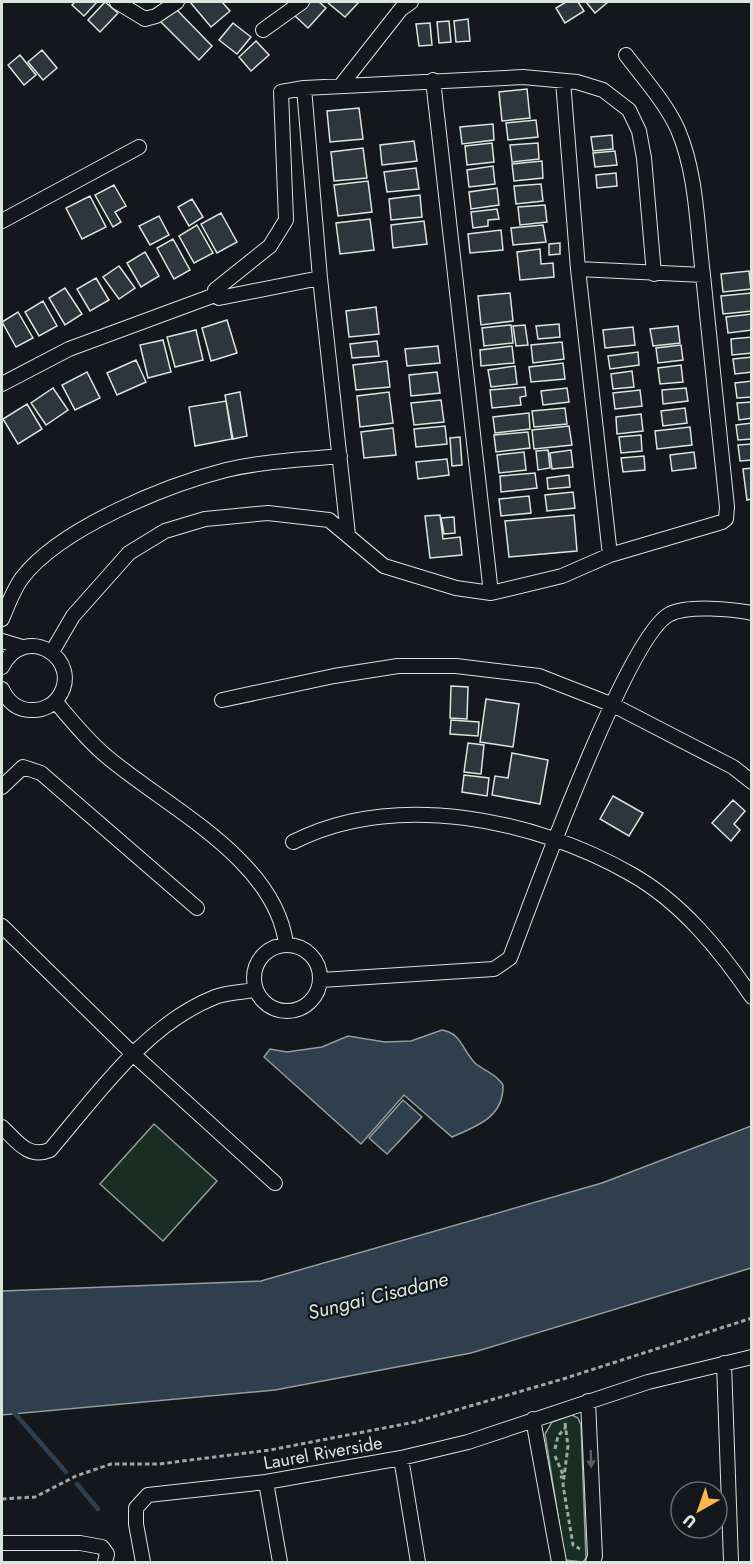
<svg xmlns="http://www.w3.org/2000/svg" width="753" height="1564" viewBox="0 0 753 1564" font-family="Jost,sans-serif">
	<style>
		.green { fill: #1a2d24; stroke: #939e99; stroke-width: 1.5 }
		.water { fill: #2f3f4d; stroke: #939e99; stroke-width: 1.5 }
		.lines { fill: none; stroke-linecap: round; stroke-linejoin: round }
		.stream { stroke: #2f3f4d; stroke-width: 4.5 }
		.building { fill: #2c363c; stroke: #d8e6dc; stroke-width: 1.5 }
		.street-casing { stroke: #d8e6dc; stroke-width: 16 }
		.path { stroke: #9da8a2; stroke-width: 3; stroke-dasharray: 4.5 3; stroke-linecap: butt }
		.street { stroke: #14181c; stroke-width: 14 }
		.oneway { fill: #59605f }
		.labels { text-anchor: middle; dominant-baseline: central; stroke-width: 4.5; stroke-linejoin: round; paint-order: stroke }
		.street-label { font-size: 18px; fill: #d8e6dc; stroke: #14181c }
		.water-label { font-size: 20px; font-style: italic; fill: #d8e6dc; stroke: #14181c }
	</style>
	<rect width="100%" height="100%" fill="#14181c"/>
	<!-- green -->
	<path class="green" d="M154,1124L217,1181L163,1241L100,1184Z
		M572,1415L578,1418L581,1425L586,1558L583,1562L565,1560L545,1434L552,1422Z"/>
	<!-- water -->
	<path class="water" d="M442,1030C461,1033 462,1049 474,1062C483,1071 496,1073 503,1085C504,1117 477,1126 452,1137L404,1095L361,1144L264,1057L270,1049L287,1052L322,1047L348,1036L385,1042L411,1041Z
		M403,1100L422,1117L387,1154L369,1138Z
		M751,1126V1268L471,1353L275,1390L2,1415V1291L261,1281L602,1183Z"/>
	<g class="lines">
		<!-- stream -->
		<path class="stream" d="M11,1409L66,1472
			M77,1484L98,1509"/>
	</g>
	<!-- building -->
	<path class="building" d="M75,2H97L84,16L72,5Z
		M105,2L118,13L100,32L88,20Z
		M190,2H222L230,11L211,27Z
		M307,2H319L326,8L308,28L294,15Z
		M327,2H359L345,17Z
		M566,2H578L584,11L565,23L556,8Z
		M586,2H608L595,13Z
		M174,7L212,46L199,60L160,21Z
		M468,19L470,41L456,42L454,21Z
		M449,21L451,42L439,43L437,22Z
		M233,23L251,37L237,54L219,40Z
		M430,23L432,45L419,46L416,24Z
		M256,41L269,55L251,71L239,57Z
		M42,50L57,68L43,80L28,62Z
		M20,55L36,75L24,85L8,65Z
		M527,89L530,118L502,121L499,92Z
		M359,108L363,139L330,142L327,111Z
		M536,120L538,137L508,140L506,123Z
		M493,124L494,140L462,144L460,127Z
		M612,135L613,149L593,151L591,137Z
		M414,141L417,161L382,165L380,145Z
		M492,143L494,162L467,165L465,146Z
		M538,143L539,159L512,162L510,145Z
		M363,148L367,178L334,181L331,152Z
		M615,151L617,165L595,167L593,153Z
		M542,161L543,178L514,181L512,164Z
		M493,166L495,184L469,187L467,170Z
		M416,168L419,189L387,192L384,172Z
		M616,173L617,186L597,188L596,175Z
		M368,181L372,212L338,216L334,185Z
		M541,184L543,201L516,204L514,186Z
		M114,185L126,206L115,212L121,222L113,227L95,195Z
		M497,188L499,205L471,209L469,192Z
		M420,195L422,217L391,220L389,199Z
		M90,196L106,227L82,239L66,208Z
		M192,199L203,217L189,226L178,207Z
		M545,205L547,222L520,225L518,207Z
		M497,209L499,219L488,220V226L473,228L471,212Z
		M221,213L237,242L217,253L201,224Z
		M159,216L169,235L150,245L139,226Z
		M370,219L374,250L340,254L336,223Z
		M424,221L427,244L393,248L391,225Z
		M197,225L213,253L194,263L179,236Z
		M543,225L546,242L513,245L511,228Z
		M501,230L503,250L470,253L468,234Z
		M173,239L190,270L174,279L157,248Z
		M560,243V254L549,255V244Z
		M540,249L541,264L553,263L554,277L520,280L517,252Z
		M145,252L159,276L141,287L127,263Z
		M119,266L135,288L119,299L103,277Z
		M749,271L751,289L723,292L721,274Z
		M96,278L109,300L90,311L77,289Z
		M65,288L82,314L65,325L49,298Z
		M510,293L513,321L481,325L478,296Z
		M751,293L752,311L723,314L721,296Z
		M43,301L57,326L39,336L25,312Z
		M376,307L379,334L349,337L346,311Z
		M18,312L33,338L16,347L2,322Z
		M752,314V330L728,333L726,317Z
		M227,320L237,353L211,361L202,328Z
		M559,324L560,337L538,339L536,326Z
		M511,325L513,343L484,346L482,328Z
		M525,325L528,345L516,346L513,326Z
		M678,326L680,343L653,346L650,329Z
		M633,327L635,345L605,348L603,330Z
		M196,330L203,360L175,367L167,337Z
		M752,337V353L732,355L731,339Z
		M163,340L171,372L148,378L140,345Z
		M377,341L379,356L352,358L350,344Z
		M562,342L564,359L533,363L531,345Z
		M681,345L683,360L658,363L656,348Z
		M438,346L440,363L407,366L405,349Z
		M512,346L514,363L481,366L480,350Z
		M638,352L639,365L610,369L608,356Z
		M752,357V372L735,374L733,359Z
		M136,360L146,382L117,395L107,373Z
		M387,361L390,387L356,390L353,365Z
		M563,363L565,379L531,382L529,367Z
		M681,365L683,382L660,384L658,368Z
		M515,366L517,384L491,387L488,370Z
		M632,371L634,387L613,389L611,374Z
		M87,372L100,398L75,410L62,385Z
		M437,372L440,393L411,396L409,375Z
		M752,381V397L737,398L735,383Z
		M525,387L526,396L520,397L521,405L492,408L490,390Z
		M53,388L68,410L46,425L31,403Z
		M567,388L569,402L543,405L541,391Z
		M686,388L688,401L663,404L662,390Z
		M640,390L642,406L615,409L613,393Z
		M240,392L247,436L233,439L225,395Z
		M389,392L393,423L360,427L357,396Z
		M441,400L444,422L414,425L411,403Z
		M226,401L232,439L195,446L189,407Z
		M752,402V418L739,420L737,403Z
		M27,404L42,429L18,444L3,419Z
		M565,408L567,424L534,427L532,411Z
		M685,408L687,423L663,426L661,411Z
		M529,413L530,429L495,433L493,417Z
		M641,414L643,431L617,434L616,417Z
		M752,423V439L738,440L736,425Z
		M445,426L447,444L416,447L414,429Z
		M569,426L572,445L534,449L532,430Z
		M690,427L692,445L657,449L655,431Z
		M393,428L396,455L364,458L361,432Z
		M528,432L530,448L496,452L494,435Z
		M641,435L642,451L621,453L619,437Z
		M460,437L462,465L452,466L450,438Z
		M752,444V460L740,461L738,445Z
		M548,450L550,468L538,470L536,451Z
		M571,450L573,467L552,469L550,453Z
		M524,452L526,470L499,473L497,455Z
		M694,452L696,468L672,471L670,455Z
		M644,456L645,470L623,472L621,458Z
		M447,459L449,475L418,479L416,462Z
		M752,468V499L747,500L743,469Z
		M535,473L537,488L501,492L500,476Z
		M569,475L570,487L548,489L547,478Z
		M573,492L575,508L547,511L545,495Z
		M529,496L531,513L501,516L499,499Z
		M440,515L443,539L460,537L462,555L430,558L425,516Z
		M574,515L577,551L509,557L505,521Z
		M454,517L455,533L444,534L441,518Z
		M451,686L468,687L467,719L450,718Z
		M486,699L519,704L513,747L480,742Z
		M451,720L479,722L478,736L450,734Z
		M468,743L484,745L481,774L464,772Z
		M512,753L548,760L540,804L492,795L495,776L508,778Z
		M464,775L489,778L487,796L462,792Z
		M613,796L643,813L629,836L600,819Z
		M733,800L745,811L734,824L740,830L731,841L712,823Z"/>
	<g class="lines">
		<!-- street casing -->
		<g class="street-casing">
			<path id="street" d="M117,2L145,19L156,16L177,2
				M263,30L302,2
				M626,55C644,79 666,103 678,130C697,174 697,228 703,275
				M433,80L491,593
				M563,81L578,269L610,555
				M342,84L401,9L411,2
				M304,88L320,278L348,535
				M2,221L139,147
				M215,295L219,298L320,278
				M2,384L69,349L215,295V290L270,246L286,220L281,92L304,88L523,77L577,82L603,90L629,110L639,131L644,158L654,274
				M2,619C8,605 13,590 22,578C60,528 167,485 226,470C263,461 302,460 340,456
				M2,641L22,647
				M52,652L73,616L129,553L165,531L205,519L268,513L329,520L384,566L456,588L491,593L562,576L610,555L722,522L726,519L727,507L703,275L578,269
				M2,667C25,621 85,660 58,698C53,705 43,710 34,710C18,711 8,702 2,689
				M222,700L334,676L398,666H456L539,676L613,705L733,767L752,782
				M55,701C71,720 86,739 105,755C164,806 275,858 286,944
				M2,787L23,767L41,773L197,908
				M293,842C395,790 535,819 631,874C681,902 720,950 752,997
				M2,926L133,1054L275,1183
				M254 978a33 33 0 1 1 66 0a33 33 0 1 1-66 0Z
				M321,980L494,969L510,958C531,903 628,633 670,614C688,605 732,609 752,613
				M2,1127C17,1141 28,1159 50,1150C98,1094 145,1025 215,997C228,992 243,992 256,990
				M724,1363L731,1562
				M588,1401L595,1556L593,1562
				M533,1419L559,1562
				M401,1458L418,1562
				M266,1482L280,1562
				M2,1543H80L102,1547L107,1554L105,1562
				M143,1562L136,1524V1508L148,1495L266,1482L401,1458L468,1442L648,1382L752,1357"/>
		</g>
		<!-- path -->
		<path class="path" d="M565,1423L568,1446L563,1485L573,1545L580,1549
			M555,1449L558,1436L566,1427
			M555,1456L564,1477H558
			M2,1499L35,1497L76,1476L111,1464H159L270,1450L415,1422L563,1379L752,1318"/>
		<!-- street -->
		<use href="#street" class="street"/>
	</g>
	<!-- one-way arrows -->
	<defs><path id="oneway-solid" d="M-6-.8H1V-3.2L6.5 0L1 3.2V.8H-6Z" transform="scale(1.5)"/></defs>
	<use class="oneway" href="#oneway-solid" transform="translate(591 1459) rotate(88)"/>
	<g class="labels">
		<!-- street labels -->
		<g class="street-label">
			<text transform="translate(323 1453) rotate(-10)">Laurel Riverside</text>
		</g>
		<!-- water labels -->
		<g class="water-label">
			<text transform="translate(378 1296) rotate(-14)">Sungai Cisadane</text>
		</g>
	</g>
	<!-- border -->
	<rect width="753" height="1564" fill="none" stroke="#d8e6dc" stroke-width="6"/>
	<!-- north arrow -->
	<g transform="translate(699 1510) rotate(220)"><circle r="28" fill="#14181c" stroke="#626a69" stroke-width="1.5"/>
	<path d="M0-4.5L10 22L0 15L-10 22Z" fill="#ffb74d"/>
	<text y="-9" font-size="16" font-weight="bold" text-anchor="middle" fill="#d8e6dc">U</text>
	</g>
</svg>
